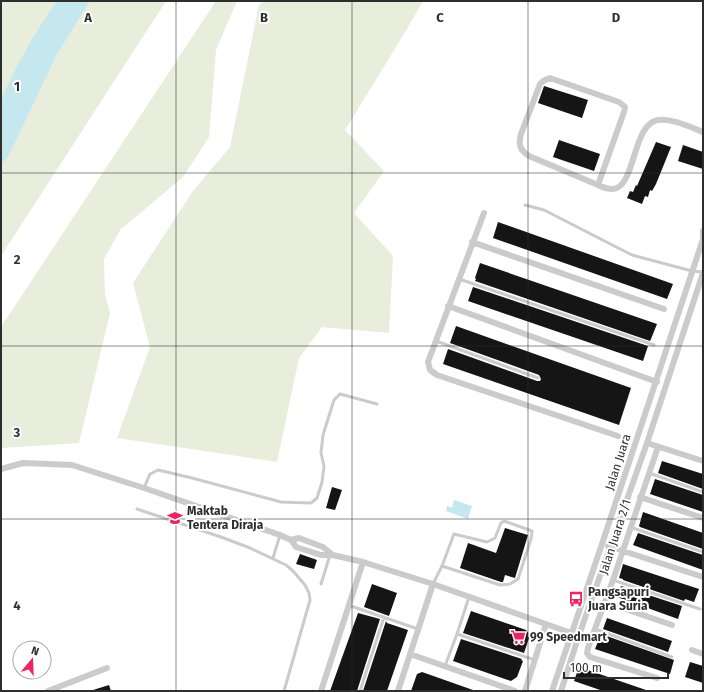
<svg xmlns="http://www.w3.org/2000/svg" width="704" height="692" viewBox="0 0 704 692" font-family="'Fira Sans',sans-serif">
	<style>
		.green { fill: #e9eddb }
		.water { fill: #c5e8ef }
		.building { fill: #151515 }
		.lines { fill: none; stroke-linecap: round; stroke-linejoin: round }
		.lane { stroke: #cbcbcb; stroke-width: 3 }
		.street { stroke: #cbcbcb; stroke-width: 6 }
		.grid { fill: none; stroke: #2e2e2e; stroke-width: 1; stroke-opacity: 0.55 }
		.labels { text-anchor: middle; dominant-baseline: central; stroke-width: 4; stroke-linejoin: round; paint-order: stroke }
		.street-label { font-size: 12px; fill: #2e2e2e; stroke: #fff }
		.poi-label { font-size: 12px; font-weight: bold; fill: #2e2e2e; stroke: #fff; text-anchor: start }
		.grid-label { font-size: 13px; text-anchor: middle; font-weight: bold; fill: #2e2e2e; stroke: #fff; stroke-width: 4; stroke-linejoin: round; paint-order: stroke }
	</style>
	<rect width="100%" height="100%" fill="#fff"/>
	<!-- green -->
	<path class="green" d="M1,1H166L1,256Z
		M216,1H237L216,50L209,137L183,177L120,230L104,259L105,295L110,313L79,443L1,448V327Z
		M264,1H423L407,29L345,130L384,171L354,213L393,256L389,333L322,327L299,358L277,462L117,438L150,347L133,283L193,191L230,147L259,5Z"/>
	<!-- water -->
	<path class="water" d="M57,1H90L57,54L8,157L1,164V102L2,98C17,64 35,32 57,1Z
		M454,500L472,506L468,519L446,511L447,506L452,508Z"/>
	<!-- building -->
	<path class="building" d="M544,86L588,100L582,118L538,103Z
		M559,140L600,154L594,171L553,157Z
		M656,142L671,147L656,184L652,191L650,190L648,197L645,196L642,204L627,198L630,191L633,192L636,185L637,186Z
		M683,145L703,152V169L678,161Z
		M498,222L673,284L667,299L493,238Z
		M480,263L657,324L651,339L650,341L475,281L476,279L475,278Z
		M473,287L648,346L643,361L468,301Z
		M456,326L631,388L619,425L443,364L448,349L537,381H540L541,379L539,375L450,343Z
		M662,461L703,474V489L658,473Z
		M655,479L703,495V512L650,494Z
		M332,487L342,490L335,510L326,508Z
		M643,512L703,533V549L640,527L639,526Z
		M505,528L528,535L515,578L505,575L503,582H501L460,568L468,543L496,553Z
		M638,533L703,555V570L633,545Z
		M300,554L317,560L314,569L296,564Z
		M623,564L699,589L694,602L685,599L684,601L623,580V579L619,578Z
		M372,584L397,593L389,616L364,607Z
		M621,586L682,606L678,619L617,597Z
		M471,611L526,630L530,635L524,653L463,633Z
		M358,613L380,619L357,691H330Z
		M607,618L672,641L668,652L603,629Z
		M386,621L387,623L408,630L387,691H363Z
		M601,634L674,660L670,674L595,649Z
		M461,639L522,659L521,660L523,661L517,677L511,681L453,661Z
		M690,662L703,666V683L685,677Z
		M579,667L646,690V691H603L574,681Z
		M422,672L473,690V691H411L417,674Z
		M109,685L111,691H93V690Z"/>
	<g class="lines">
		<!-- lane -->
		<path class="lane" d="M525,205L544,210L632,255L692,271L703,272
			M459,279L654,345
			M436,341L538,378
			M649,473L703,492
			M144,488L150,474L158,470L192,478L281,502L311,503L317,498L322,482L324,466L321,453L323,435L334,400L340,394L377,404
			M137,509L221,537L250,548L286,565L293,571L305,585L309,593L310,600L284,691
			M630,527L703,552
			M273,558L280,535
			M613,580L700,609
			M321,584L330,555
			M433,584L442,566L454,534L487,542L495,538L501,523L504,521L532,531L531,539L518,579L510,584L500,585L442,566
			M469,597L457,634L535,660
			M348,605L418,629
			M595,629L672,657
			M445,666L457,634
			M360,691L384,617"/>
		<!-- street -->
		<path class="street" d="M598,185L624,112L625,107L619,102L550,78L543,81L540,84L521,134C518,145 520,150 529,156L598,185C602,187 608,189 613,189C636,187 632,124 658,120C672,118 690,127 703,132
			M484,213L428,362L430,370L437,375L618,436
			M703,231V238
			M472,242L664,309
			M448,306L657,382
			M647,443L703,461
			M1,469L23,463L72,465L144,488L280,535L291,540L296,547L321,555H333L363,562
			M640,497L703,518
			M291,540L299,538L323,547L333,555
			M608,546L703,577
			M605,602L672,625
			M692,650L703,654
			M410,654L515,691
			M657,678L590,657L587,653L588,648L613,580L658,447
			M48,691L107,668
			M321,691L363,562L433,584L574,634
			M398,691L433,584
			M525,691L546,624
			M552,691L602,544L703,239
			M561,691L579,635L647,443L703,273"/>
	</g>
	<!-- grid -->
	<path class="grid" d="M176,1V691M352,1V691M528,1V691M1,173H703M1,346H703M1,519H703"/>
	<!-- icons -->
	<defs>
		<g id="school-bare" transform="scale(1.2)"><path d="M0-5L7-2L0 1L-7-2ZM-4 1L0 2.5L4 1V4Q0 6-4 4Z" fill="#f42162" stroke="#fff" stroke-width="2.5" paint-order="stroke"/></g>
		<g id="bus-bare" transform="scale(1.2)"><path d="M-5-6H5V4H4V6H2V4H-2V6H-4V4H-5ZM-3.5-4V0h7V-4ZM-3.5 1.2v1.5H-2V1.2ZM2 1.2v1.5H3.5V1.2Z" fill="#f42162" stroke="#fff" stroke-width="2.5" paint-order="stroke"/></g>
		<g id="supermarket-bare" transform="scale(1.2)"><path d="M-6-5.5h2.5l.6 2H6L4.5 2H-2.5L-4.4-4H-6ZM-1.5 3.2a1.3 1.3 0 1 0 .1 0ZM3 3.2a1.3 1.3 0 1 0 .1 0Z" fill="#f42162" stroke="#fff" stroke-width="2.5" paint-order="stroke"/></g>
	</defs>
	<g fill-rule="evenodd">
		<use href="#school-bare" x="175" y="518"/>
		<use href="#bus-bare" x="576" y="599"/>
		<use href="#supermarket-bare" x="518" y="637"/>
	</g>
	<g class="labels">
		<!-- street labels -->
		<g class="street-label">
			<text transform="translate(618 462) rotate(-72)">Jalan Juara</text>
			<text transform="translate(615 537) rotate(-72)">Jalan Juara 2/1</text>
		</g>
		<!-- poi labels -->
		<g class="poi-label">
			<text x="187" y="511">Maktab<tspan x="187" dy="14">Tentera Diraja</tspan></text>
			<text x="588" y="592">Pangsapuri<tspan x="588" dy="14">Juara Suria</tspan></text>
			<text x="530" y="637">99 Speedmart</text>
		</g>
	</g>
	<g class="grid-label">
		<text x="88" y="22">A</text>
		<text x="264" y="22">B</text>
		<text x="440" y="22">C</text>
		<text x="616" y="22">D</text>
		<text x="17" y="91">1</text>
		<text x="17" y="264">2</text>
		<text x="17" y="437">3</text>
		<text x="17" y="610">4</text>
	</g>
	<!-- border -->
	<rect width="704" height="692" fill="none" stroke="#2e2e2e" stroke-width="4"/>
	<!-- north arrow -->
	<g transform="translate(32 660) rotate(19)"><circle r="19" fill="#ffffff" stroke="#ababab"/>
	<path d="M0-3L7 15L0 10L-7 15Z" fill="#f42162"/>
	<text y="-6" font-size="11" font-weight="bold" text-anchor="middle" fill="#2e2e2e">N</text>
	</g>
	<!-- scale -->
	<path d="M564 672v6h104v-6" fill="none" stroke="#2e2e2e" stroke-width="2"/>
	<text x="570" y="672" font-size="12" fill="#2e2e2e" stroke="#ffffff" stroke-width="3" paint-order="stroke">100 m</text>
</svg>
